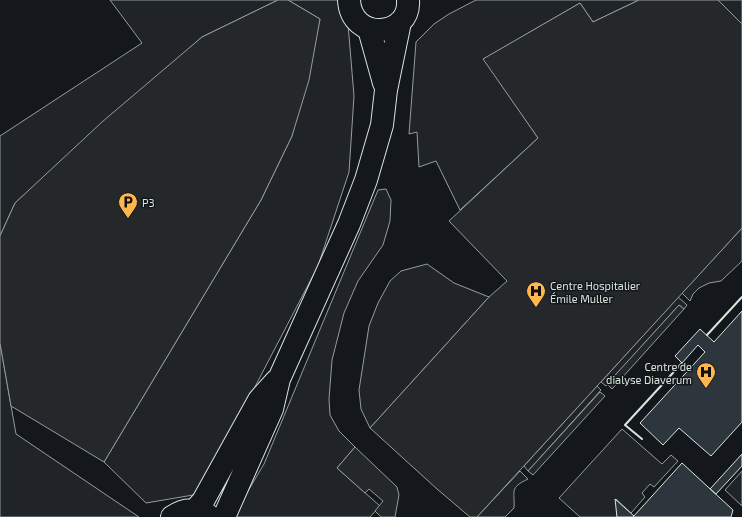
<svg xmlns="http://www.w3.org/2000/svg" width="742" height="517" viewBox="0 0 742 517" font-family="'Exo 2',sans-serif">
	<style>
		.green { fill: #202428; stroke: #939e99 }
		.parking { fill: #24282b; stroke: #939e99 }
		.building { fill: #2c363c; stroke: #d8e6dc }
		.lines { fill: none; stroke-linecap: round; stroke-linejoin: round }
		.secondary-casing { stroke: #d8e6dc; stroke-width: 24 }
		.secondary { stroke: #14181c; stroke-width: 22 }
		.wall { stroke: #d8e6dc; stroke-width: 2 }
		.labels { text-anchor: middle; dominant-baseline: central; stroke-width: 3; stroke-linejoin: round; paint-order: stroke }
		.poi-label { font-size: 11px; fill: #d8e6dc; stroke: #14181c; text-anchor: start }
	</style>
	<rect width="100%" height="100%" fill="#14181c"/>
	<!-- green -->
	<path class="green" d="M110,0H278L202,37L15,203L0,236V136L142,43Z
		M288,0H346L354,96L349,172L318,266L199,494L146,503L104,462L261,200L292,136L320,19Z
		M476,0H639L593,22L580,3L484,59L538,138L460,210L436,161L419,167L417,132L409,134L416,42L434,24L449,14Z
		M718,0H742V24Z
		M386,189L391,200L390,221L383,245L358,281L344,313L332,360L329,399L330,415L339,431L355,447L337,468L380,506L370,517H237L235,513L264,464L378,190Z
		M742,228V261L721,281L709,283L699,288L693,294L690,301L682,293Z
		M427,264L454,283L489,297L370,428L361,409L359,390L369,326L378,303L390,281L401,271Z
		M678,297L687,305L684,309L679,305L606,386L601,382Z
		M0,343L16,434L139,517H0Z
		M597,386L601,390L528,471L524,466Z
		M622,429L662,464L671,455L678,461L654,487L650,484L642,493L645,497L631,513L616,499L617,517H580L559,498Z
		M520,471L528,479C509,488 515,491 514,508L505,517H477Z
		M742,471V506L725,490Z"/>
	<!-- parking -->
	<path class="parking" d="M278,0H288L320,19L309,80L292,136L261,200L104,462L11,406L0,343V236L15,203L102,122L202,37Z
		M639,0H718L742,24V228L477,517H470L437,489L370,428L489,297L507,281L449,221L538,138L483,59L580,3L593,22Z
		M679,305L684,309L612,389L607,384Z
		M600,392L605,396L533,475L528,471Z
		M355,447L397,487L399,495L395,517H381L375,511L383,501L369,489L365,493L337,468Z"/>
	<!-- building -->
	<path class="building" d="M742,311V422L711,456L679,428L663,445L640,423L705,352L698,345L682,363L675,356L700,329L714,342Z
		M742,454V466L716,494L710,489Z
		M682,463L733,510L731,517H633Z
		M615,499L634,516L633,517H617Z"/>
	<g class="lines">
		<!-- secondary casing -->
		<g class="secondary-casing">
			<path id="secondary" d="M349,0C351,42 411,38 408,0
				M369,29L384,83
				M195,510L203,501L259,400L276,381
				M172,517C183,509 195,508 208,515
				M224,517L272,409L279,379L349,224L366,180L382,125L386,90L400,22"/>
		</g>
		<!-- secondary -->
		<use href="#secondary" class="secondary"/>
		<!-- wall -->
		<path class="wall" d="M707,335L742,297
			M642,439L625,425L682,363"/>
	</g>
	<!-- icons -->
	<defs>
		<g id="parking-pin" transform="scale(1)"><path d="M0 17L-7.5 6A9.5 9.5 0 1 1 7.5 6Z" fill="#ffb74d" stroke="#14181c"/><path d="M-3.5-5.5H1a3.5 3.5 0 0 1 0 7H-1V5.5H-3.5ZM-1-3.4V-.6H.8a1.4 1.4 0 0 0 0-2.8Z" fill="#111"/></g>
		<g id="hospital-pin" transform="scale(1)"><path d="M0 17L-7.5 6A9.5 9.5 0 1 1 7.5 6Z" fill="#ffb74d" stroke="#14181c"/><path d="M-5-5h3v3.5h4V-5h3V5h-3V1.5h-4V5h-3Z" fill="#111"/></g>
	</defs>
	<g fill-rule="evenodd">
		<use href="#parking-pin" x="128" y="202"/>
		<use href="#hospital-pin" x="536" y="291"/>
		<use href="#hospital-pin" x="706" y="372"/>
	</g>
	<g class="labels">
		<!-- poi labels -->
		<g class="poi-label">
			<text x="142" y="202">P3</text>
			<text x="550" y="285">Centre Hospitalier<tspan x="550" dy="13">Émile Muller</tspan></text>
			<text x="692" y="366" text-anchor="end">Centre de<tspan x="692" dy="13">dialyse Diaverum</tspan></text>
		</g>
	</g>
</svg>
